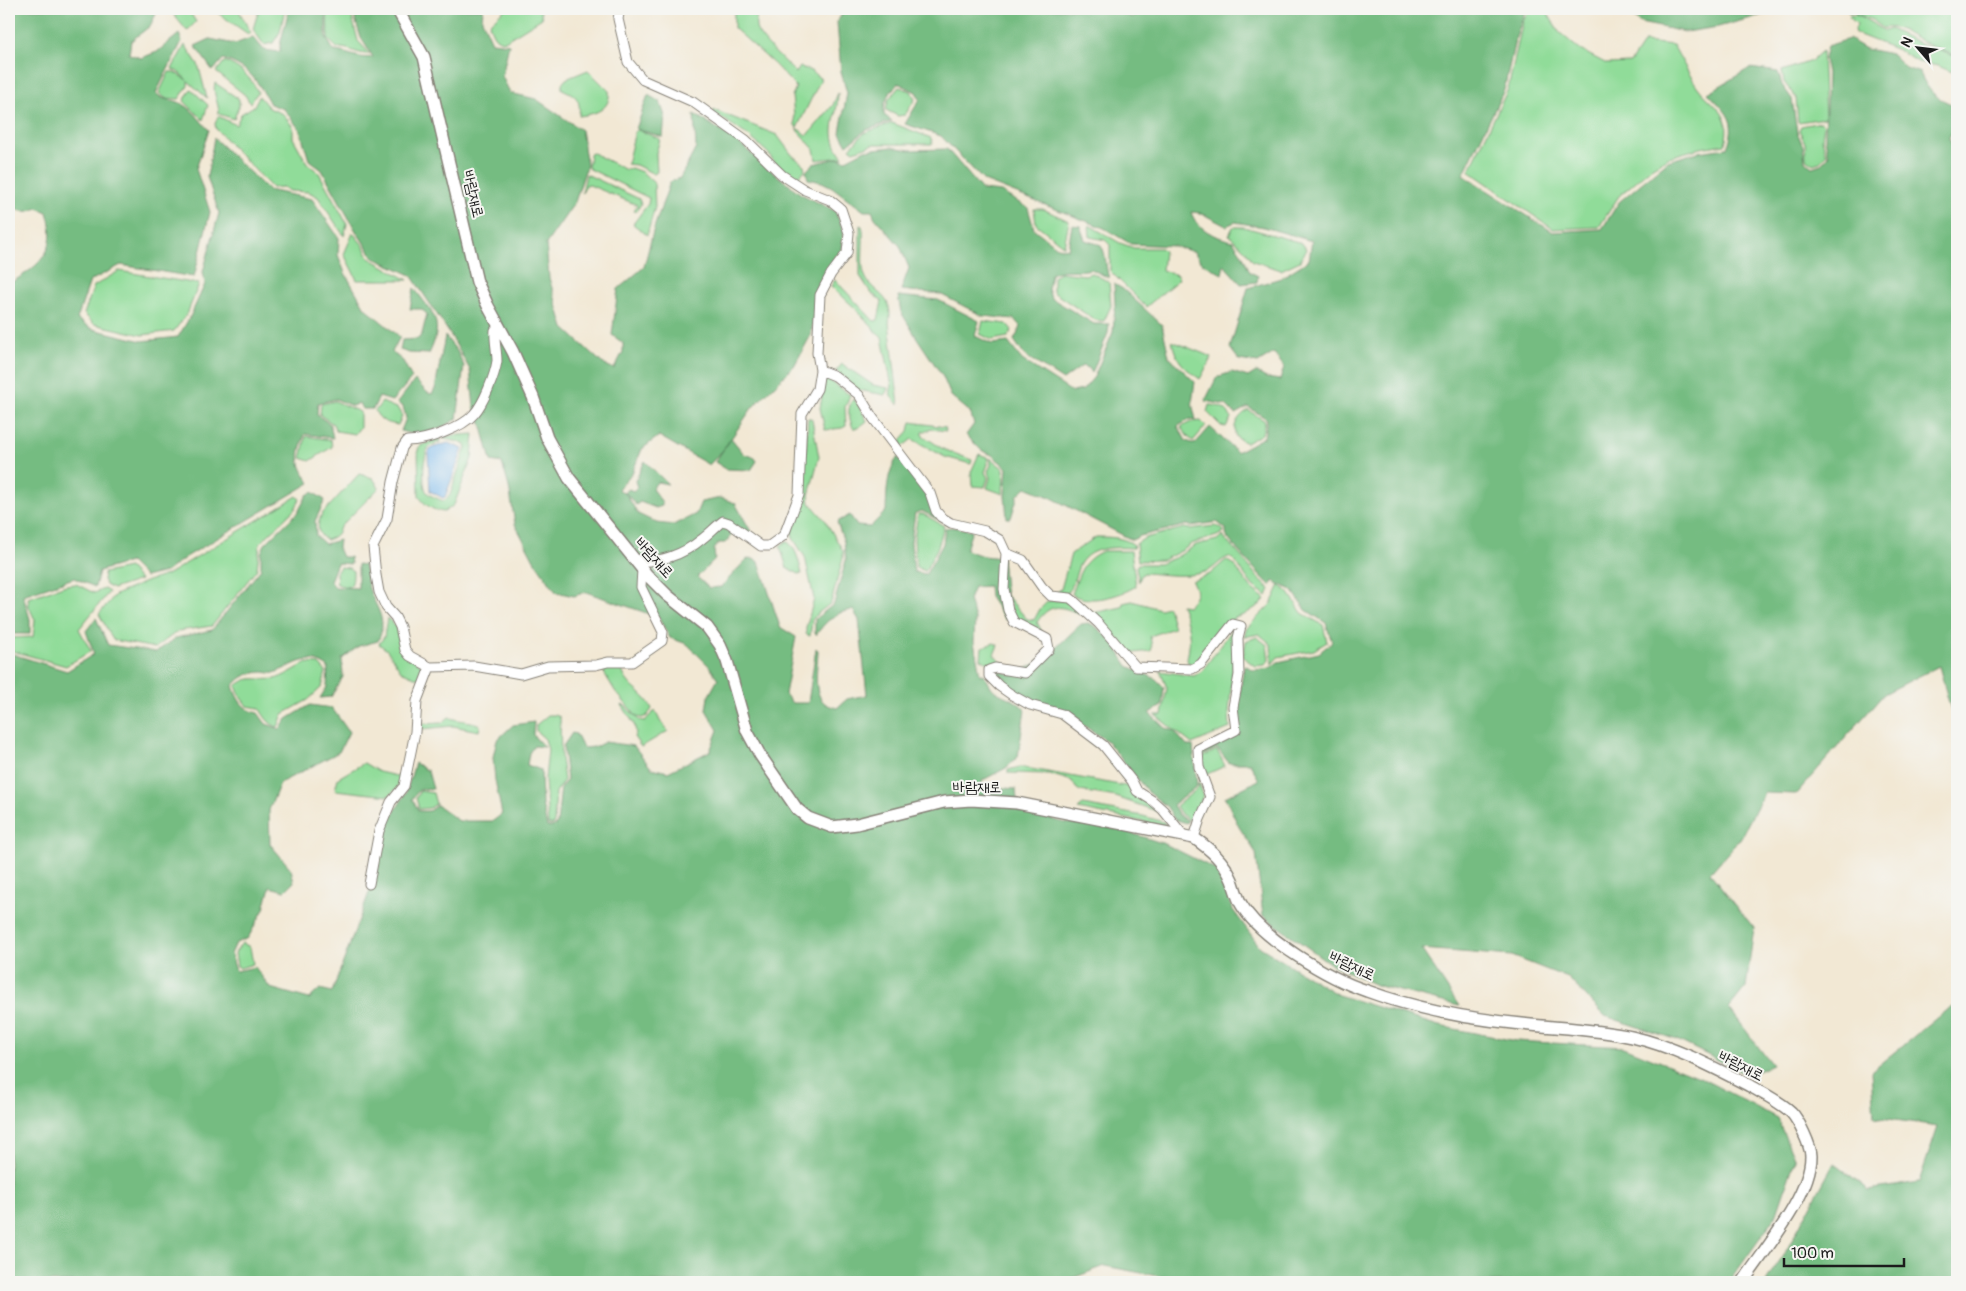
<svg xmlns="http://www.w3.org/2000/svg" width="1966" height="1291" viewBox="0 0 1966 1291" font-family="Pangolin,'Poor Story',sans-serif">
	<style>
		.green { fill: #90dc99; stroke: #567c5a }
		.forest { fill: #74bc81; stroke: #486c4e }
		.water { fill: #7abaef; stroke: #4b6b86 }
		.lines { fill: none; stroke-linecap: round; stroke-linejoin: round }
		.minor-casing { stroke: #878278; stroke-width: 11 }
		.tertiary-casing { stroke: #878278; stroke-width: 14 }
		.minor { stroke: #fff; stroke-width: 9 }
		.tertiary { stroke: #fff; stroke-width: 11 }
		.labels { text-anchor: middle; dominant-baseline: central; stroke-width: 4; stroke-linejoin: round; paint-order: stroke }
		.street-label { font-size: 15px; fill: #1c1c1c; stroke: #f6f6f2 }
	</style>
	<rect width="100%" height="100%" fill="#f6f6f2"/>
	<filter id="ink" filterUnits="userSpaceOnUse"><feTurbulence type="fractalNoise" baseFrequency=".02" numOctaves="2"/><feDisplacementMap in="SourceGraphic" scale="10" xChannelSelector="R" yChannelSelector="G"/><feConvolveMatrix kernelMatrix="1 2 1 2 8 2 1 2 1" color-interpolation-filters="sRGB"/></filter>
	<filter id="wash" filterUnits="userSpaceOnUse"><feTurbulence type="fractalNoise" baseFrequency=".0096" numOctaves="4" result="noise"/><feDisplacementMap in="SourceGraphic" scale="20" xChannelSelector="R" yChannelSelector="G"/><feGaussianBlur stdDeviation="1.12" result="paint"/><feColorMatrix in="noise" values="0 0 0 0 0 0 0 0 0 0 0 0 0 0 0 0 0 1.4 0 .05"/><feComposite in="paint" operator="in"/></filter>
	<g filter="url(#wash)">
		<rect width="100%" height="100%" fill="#f2e8d4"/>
		<!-- green -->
		<path class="green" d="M169,9H188L196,22L187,31Z
			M212,9H238L251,33L248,34Z
			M259,9H285L280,32L273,43L264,45L253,29Z
			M322,9H350L358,41L370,54C357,55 350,47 337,48L328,39L327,12Z
			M505,9H540L542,18L505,41C494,41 492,32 489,24Z
			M734,9H758C757,15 755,22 756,28C759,39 787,64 796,73L800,67L811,71L821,79L797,128L795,125L792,96L796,87L774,64L734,28Z
			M1530,9H1545L1559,32L1580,50L1607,64L1630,63L1644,42L1673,45C1681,59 1688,73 1697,86C1713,108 1733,111 1725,144L1700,148L1669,157L1651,168L1619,196L1599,227L1553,229L1469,171L1508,89L1523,21Z
			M1845,9H1957V56C1946,52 1934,48 1923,42C1911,35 1898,25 1883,28L1872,20L1852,12L1849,13Z
			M1851,15L1860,16L1885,31L1890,29L1926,46L1957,57V74L1938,66L1918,62L1898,50L1857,34L1854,32L1857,24L1849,17Z
			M185,45L198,64L207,98L188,81V86L179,99L165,98L159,93L169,72H174L187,80L178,72L172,69Z
			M1822,51L1825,118L1798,122L1796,98L1784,82L1782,71L1811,61Z
			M225,61C241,69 250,76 258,92L250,103L245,95L216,72Z
			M588,70L609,91C611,110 595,114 579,116C581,99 576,95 562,89V84L566,79Z
			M215,83L239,99V106L234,119L219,114C219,103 212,93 215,83Z
			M899,87L911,91L915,99L905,115L898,116L886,110L888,100Z
			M191,89L208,105L203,120L184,101Z
			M838,93C838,118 824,134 843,157L816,160L814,149L796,129L800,130L806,135L809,134L833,105Z
			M259,96L269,108L283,114L293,127V138L307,163L319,173L347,224L344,236L318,197L309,192L290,191L283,187L272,188L216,129L215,124L218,116L236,125L241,114L254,106Z
			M714,110L777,135L792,155L804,165L805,170L797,179L775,163L768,153L750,137L713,112Z
			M1821,122L1824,125L1822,139L1827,155L1820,162L1813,164L1806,159L1805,143L1799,130L1801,126Z
			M892,123L931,138L933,144H874L854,151L850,148L864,133Z
			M638,130L660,139L656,153L657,172L654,174L636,165L627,164L635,131Z
			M593,153L626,170L631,168L642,172L654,183L655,207L647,235L633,224L648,204L649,198L588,168L590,154Z
			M586,174L635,197L639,199L641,204L636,212L634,211L637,205L587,184L582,193Z
			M1034,209H1043L1069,221L1064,246L1036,224Z
			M860,225L862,226L863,230C864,240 861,264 864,273C870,295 895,292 889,323L899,405C892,398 888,396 892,386L882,338L855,308L831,286L835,280L874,321L878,320L882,301L871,293L860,276Z
			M1089,225L1120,243L1134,248H1161L1164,251L1162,270L1177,275L1179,279L1146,307L1110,271V245L1105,240L1090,237Z
			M1233,227H1244L1302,243L1306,249L1300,261L1281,270L1253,261L1245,250L1229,235Z
			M353,233L363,245L369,258L408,280H357L344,254Z
			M119,271L199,284L187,314L174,331L142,335L94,324L84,314L94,286Z
			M1060,272L1085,275L1092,273L1109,282L1111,306L1104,321L1095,320L1053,292V277Z
			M983,321L1007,324L1012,330L1008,337L992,340L980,334Z
			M1172,341L1212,357L1200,379C1183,367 1176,361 1172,341Z
			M842,364L873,385L888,388L885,395L858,390L836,371Z
			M829,380L850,395L845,407L846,426L842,428L825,430L820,408L825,381Z
			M853,399L859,406L867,421L858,428H853C849,417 846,410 853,399Z
			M335,401L360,412V427L355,434L336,431L333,424L320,415L321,404Z
			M382,402L398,409L402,416L398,425C387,423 381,422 375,411Z
			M1209,405C1220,406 1227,407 1231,418L1226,427L1221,426L1207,412Z
			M1248,410L1265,421L1262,434L1246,443L1236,437C1232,425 1238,417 1248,410Z
			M808,418H811L812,420L819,457L809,495L810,503L825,520L843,551V558L831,603L818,613L812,620L810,636L806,634V628L814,599L805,557L793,538L791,528L803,496Z
			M1201,421L1206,426L1193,441L1188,437L1181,427L1191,422Z
			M911,422L945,427L946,431L932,429L922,432V435L943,449L972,460L971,464L945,457L912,439L902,447L901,440L909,431Z
			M474,434L472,458L454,505L444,512C434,511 424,505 419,496L418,449L420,446L439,438L440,442C436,443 432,445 429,447C423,454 422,483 426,491C429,496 437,498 443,501L447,499L450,495L466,447L464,443L444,439L446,436Z
			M306,436L331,440L332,447L310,461L301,458Z
			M979,454L987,457L988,464L985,472L988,478L985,487L972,486L971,472Z
			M990,458L1004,469L1003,494L987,488L990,478L988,471L991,465Z
			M359,474L373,478L379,488L340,527C338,535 333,538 326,540C316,533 317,524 322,514Z
			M297,496L300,499L295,509L260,543L257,569L212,626L178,631L155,648L113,640L99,614L115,595L148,581L167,575Z
			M918,514H923L944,526L938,547L925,571L916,567L914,539Z
			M1215,526L1222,528L1224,532L1217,536L1191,544L1183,550L1163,560L1138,561L1136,544L1145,538L1184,528L1189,529Z
			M1223,535C1227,543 1233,547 1238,553C1249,565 1257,579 1270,589L1267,596L1253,586L1234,560L1229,557C1221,559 1216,567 1209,570C1190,579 1164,574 1144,573L1141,575L1139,582L1136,567L1138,564H1159L1177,557L1196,545L1217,540Z
			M1096,537C1109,537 1124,537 1134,545L1133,548C1113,547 1087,546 1078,568C1075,577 1073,586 1068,593H1056L1061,589L1071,554Z
			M786,541C797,547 799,563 802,574H799L787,568L780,546Z
			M1103,551H1131L1136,586C1121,596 1087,605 1072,594C1080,573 1081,561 1103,551Z
			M1226,560L1234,565L1251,588L1265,599L1261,604L1244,615L1234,618L1220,637L1195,662L1192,664L1188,663L1187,659C1192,636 1189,626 1181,605L1187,606C1197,596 1198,594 1192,581L1210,574Z
			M340,567L349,568L353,571C353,585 352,590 337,584L336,573Z
			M129,568L140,580L113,589L106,585L103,580L104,573Z
			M76,584L94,593L104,589L109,592L79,629L91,651L66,666L9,650V638L33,637L35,620L29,607L28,598L66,585Z
			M1280,585L1289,593L1302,613L1323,625L1327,642L1314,650L1278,657L1272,664L1271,644L1259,634L1244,637L1246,629L1271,604Z
			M1007,596L1027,619L1034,620L1040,609L1048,601L1068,600L1081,612L1080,614C1060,606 1051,602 1037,622L1042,632L1031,628L1014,616Z
			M1132,601L1160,609L1168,607L1174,628L1150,636L1152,648L1151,651L1134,653L1130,651L1093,613L1122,607L1123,603Z
			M387,618L395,625L402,653L423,666L424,669L419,679L401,671L387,650L379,644L384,637Z
			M1232,630L1234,631L1235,637L1229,713L1230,728L1192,744L1155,715H1162L1167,688L1160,671L1194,676L1202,671Z
			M1257,637L1267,645L1269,660L1265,665L1255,666L1243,657L1246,641Z
			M994,643L998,645L994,655L1008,667L991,665L981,659L982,647Z
			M307,663L319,664L326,672L322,687L308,700L283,714L278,727C268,724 265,717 259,708L247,706L241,698L236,686C250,674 258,681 274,679C282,678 298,667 307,663Z
			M621,665C624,688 645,691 652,709L647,716L642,718L637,717L615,691L603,671L604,666Z
			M622,705L625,706L639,720L645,721L655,710L660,721L668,731L641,747L634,737L636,732L634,724Z
			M548,715H555L560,717L561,758L564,780L556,792L554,822L553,825H548L545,779L548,750L545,739L536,731V725Z
			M449,717C459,722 471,720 480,725L479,731L453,726L422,729V724L442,723Z
			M1217,750L1225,766L1205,775L1201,758Z
			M364,763L379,772L401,777L397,788L389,796L335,790L338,778Z
			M1020,767L1131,787L1159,812L1116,797L1080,791L1076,788L1072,781L1049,774L1008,773V770Z
			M1199,782L1203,795L1197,812L1189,820L1181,814L1176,806L1198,788Z
			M420,791L433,793L436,804L430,808L419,809L416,798Z
			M1083,805L1143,816L1164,822L1165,825H1159L1078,809Z
			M242,943L250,947L253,964L240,968L237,966L235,953Z"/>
		<!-- forest -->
		<path class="forest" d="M9,9H149L156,14L150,26L131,41L129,54L141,58L157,52L179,34L182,41L156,93C165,102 168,98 178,102C191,106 200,121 209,130L196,169L210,212L194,277L121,265L90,281L77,319L92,329L142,341L178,337L190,317L205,284L203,272L219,213L207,177L214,138L268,190L312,199L339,238L338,255L345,273L365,308L400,337L392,352L403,361L412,378L392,401L379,397L373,409H362L359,403L352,406L336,399L318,403L317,415L330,424L333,438L305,434C297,456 296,462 310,483L186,557L166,572L145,577L130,562L99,571L95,587L74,578L23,595L30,619V634H9V282H12C41,265 59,249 47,212L37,208C25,214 18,212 9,203Z
			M289,9H317L326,14V37L334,51C348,52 359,60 373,57L361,38L352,9H483L482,20L492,42L509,44L502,76L510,93L536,99L581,130L587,165L575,202L546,244L549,278L564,328L602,363L614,369L623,352V343L612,335L618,289L644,267L654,228L670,182L680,178L696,148L694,114L734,139L773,172L801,194L835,211L844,231L842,250L834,258L817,291L811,335L794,366L752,408L724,449L709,465L659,436L642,449L632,473L618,489L626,494L638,514L657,523L674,525L696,514L701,502L721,498L735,503L753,535L738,527L725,543H718L714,550L715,559L697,577L709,588L721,587L746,560L751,558L759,562L780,627L796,637L785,694L792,703H808L816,648L818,650C818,665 811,694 826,704C829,706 834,707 837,708L847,699L867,695L859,620L853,610C836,611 825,622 816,635L815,633V619L834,604L846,560L844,542L837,522L850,515L857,526L870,527L886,511C887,492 886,473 898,457L925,494L937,519L922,511L915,513L911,542L914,572L926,574L943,544L945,528L952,527L972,530L966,550L983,556L1002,558L1008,618L1005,620L990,597L989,586L974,587L969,600L975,618L974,642L980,675L984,674C987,679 990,687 995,691C1006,698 1017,699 1025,710L1018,757L1006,768L983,780L981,786L1016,789L1018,811L1066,823L1122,830L1165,844L1219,871L1233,910L1260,947L1338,995L1439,1026L1516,1041L1624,1047L1701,1078L1777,1118L1795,1160L1776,1216L1729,1282H1189L1105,1266L1062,1282H9V653L67,671L94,654L86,631L96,618L108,645L156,652L176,638L212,630L261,569V553L265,544L298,512L307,495L312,492L325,500L315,521L316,536L325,544L339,540L338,548L342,557H350L351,564L337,563L330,581L335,587L358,588V564L364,565C366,572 366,578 368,585C374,607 389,617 378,641L359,646L342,659L343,677L331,697L320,698L327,687L328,667C306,652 296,665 274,673C271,674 267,672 263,672C249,673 242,675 233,686C237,699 243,710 258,713L266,724L280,729L287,719L310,705L332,708L349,732L339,752L280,783L269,810L270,844L291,869L294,882L285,891L270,887L264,909L248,938L236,943L231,954L236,971L255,967L270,988L309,999L320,989L332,992L379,866L383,831L406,793L415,763L428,771L433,789L419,790L412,799L419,811H429L437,805L459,821H493L502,814L495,780L493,757L497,740L513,725L534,722L533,735L544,747L534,746L529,753L527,765L541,770L542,804L547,827H552L557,824L561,787L567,780L563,746L572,733L576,734L583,748L595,747L605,742L634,746L651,768L668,772L710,751L718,730L706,710L708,697L718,679L709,666L687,644L670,638L658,617L586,592L574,596L556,592L535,562L515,524L509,487L502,463L491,461L481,423L474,407L470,370L450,334L411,275L374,258L356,231L322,170L309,160L300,130L284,109L270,104C257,80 250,68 223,59L213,71L195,46L210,39L235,44L253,37L264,50L280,52V45Z
			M845,9H1111L1132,17L1148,9H1526L1515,40L1504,90L1463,175L1553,232L1602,229L1619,202L1668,161L1698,152L1727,148C1738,120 1727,113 1708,93L1750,68L1778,72L1782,85L1792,99L1797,132L1803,146L1805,161L1812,167L1821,164L1829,156L1825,139L1827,73L1824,59L1827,46L1849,39L1866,49L1892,54L1906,68L1920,73C1926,86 1932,96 1947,102C1951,104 1954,104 1957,108V117L1949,138L1954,150L1957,152V732L1939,666L1884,694L1796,794L1764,793L1740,839L1710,873L1754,928L1746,987L1729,1008L1772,1065L1748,1075L1677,1040L1605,1016L1568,978L1512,956L1421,949L1459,1006L1376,985L1331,964L1263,916L1256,853L1239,827L1225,797L1259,780L1250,763H1229L1217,748L1201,756L1200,754L1239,733L1238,706L1244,665L1254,670L1270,668L1278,662L1319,653L1332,642L1326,623L1306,610L1292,590L1273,581L1271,586C1265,581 1229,541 1227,537C1226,534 1226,531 1226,529L1217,522L1191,526L1187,525L1140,536L1132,540L1052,498L1026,487L1018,495L1011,518H1007L1005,496L1007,468L992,455L981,450L966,435L974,424L970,412L951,396L943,377L915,335L901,312L898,296L938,300L979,321L975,336L992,344L1008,342L1022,360L1072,392L1083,390L1094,377L1113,332L1115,306L1114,284L1123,289L1162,325L1169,357L1195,382L1192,403L1196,420L1191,419L1178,426L1186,441L1195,444L1210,427L1237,452L1264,437L1267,419L1248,407L1235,414L1226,405L1205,401L1217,377L1232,372L1248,377L1256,372L1266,378L1280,380L1284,367L1274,353L1258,363L1239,360L1230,348L1248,288L1281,278L1309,260L1312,241L1264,227L1235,222L1226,226L1201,213L1191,212C1196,229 1217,238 1233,241L1243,256L1250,272L1258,276L1257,282L1241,284L1224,265L1222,274L1202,263L1194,252L1174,246L1131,244L1104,228L984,181L941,136L905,124L920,99L916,92L898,83C889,94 883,100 884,115L892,121L866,130L847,145L840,133L847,93L841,72L837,22Z
			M1625,9H1778L1770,13L1718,27L1685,32L1640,23Z
			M648,95L660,102L665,116L663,137L636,129Z
			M892,147L910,150L947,149L982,190L1001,192L1028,208L1034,229L1057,247L1068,249L1072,225L1080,226L1085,240L1101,245C1107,255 1105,267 1109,278L1091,269C1075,273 1066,267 1051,274L1048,289L1051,298L1094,324H1109L1108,333L1092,373L1089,368L1082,366L1063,380L1024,355L1014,340L1021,327L1014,319L983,316L940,294L901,290L909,268L900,246L875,218L872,211H864L832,187L822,182L808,179L806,171L813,164L838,158L846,160L865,150Z
			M414,288C433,314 445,321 429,354L409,353L400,350L402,340L418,339L422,334L427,314L421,309H410Z
			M445,336L457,351L464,366L457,419C440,429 421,439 401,431L406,418L403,407L397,403L415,380L428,393L432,394L435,389Z
			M731,438L744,454L754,457L757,461L751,470L726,469L715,462Z
			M645,461L668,484L657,482L652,489L662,502V506L656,508L640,502L636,505L625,492L629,489L633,491L637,487L635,481Z
			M1088,623L1095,626L1112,641L1128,666L1156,679L1164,687L1162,706L1149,713L1165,728L1174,731L1187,746H1193L1197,786L1173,805L1179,815L1188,821L1186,823L1174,819L1167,807L1147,791L1107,741L1062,711L1040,705L1003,685L994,677L993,672L999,671L1014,675L1044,659L1081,624Z
			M1957,1005V1282H1766L1786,1251L1834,1163L1869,1190L1919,1182L1938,1126L1874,1117L1871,1071L1944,1012Z"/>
		<!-- water -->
		<path class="water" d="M448,443L463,449L445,497L443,498L430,491L428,453L432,448Z"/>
	</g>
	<g filter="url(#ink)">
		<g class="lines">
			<!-- minor casing -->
			<g class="minor-casing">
				<path id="minor" d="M620,9L618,19L628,62L643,80L693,102L746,140L782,175L805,190L830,200L841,209L849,233L847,253L831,274L820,295L817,353L820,370L817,389L802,414L799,495L786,530L783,536L769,546H761L729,523L723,521C715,527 710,533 702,539C683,555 659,563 635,561
					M820,370L835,376L859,395L873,418L930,493L936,511L941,517L951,523L985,531L1000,540L1006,553L1004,589L1008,610L1014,622L1047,639L1049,649L1025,673L995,668L989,670V676L999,686L1012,695L1030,705L1062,714L1103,745L1132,781L1137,791L1153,801L1163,810L1184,836
					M1006,553L1023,560L1042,587L1051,596L1070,598L1074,601L1099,624L1136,667L1192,669L1201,664L1233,624L1241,626L1238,638L1239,675L1233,707L1236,730L1198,749L1199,767L1210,797L1200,819L1194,838
					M430,667L410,656L405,650L400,627L395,617L386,607L379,592L376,575L373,547L387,519L393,482L402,448L407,441C426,441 462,428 474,414C484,403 495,375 497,361C497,351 494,340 495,330L499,327
					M369,884L379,831L391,802L404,786L415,732L417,701L430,667L474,666L521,674L548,666L596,665L608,662H632L662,641L663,632L641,587L642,569"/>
			</g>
			<!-- tertiary casing -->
			<g class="tertiary-casing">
				<path id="tertiary" d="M397,9L424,57L477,282L488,306L513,352L533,397L547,438L569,478L647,575L667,595L707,627L720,645L727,661L747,731L760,755L797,809L808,818L832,827L857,824L944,802L971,800L1017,803L1194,838C1210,849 1224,861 1232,880C1235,888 1237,897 1241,904C1260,938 1330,979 1367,991C1416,1009 1470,1019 1522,1024C1558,1028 1596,1029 1632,1037C1673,1046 1713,1067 1750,1086C1764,1094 1779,1101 1791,1112C1798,1119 1811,1146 1811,1156C1811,1195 1765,1249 1743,1282"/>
			</g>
			<!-- minor -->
			<use href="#minor" class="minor"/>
			<!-- tertiary -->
			<use href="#tertiary" class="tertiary"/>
		</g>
	</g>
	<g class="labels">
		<!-- street labels -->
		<g class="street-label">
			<text transform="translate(473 194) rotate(77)">바람재로</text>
			<text transform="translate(654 558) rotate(48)">바람재로</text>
			<text x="977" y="787">바람재로</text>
			<text transform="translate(1352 966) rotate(26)">바람재로</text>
			<text transform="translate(1741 1066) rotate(27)">바람재로</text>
		</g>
	</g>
	<!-- margin -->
	<rect width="1966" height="1291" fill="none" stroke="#f6f6f2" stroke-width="30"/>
	<!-- north arrow -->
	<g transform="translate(1918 48) rotate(298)" stroke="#f6f6f2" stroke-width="4" paint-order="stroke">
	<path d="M0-4L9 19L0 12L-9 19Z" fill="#1c1c1c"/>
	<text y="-8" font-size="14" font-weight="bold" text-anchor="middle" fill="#1c1c1c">N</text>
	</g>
	<!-- scale -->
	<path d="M1784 1258v8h120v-8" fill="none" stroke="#1c1c1c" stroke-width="2.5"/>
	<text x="1791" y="1258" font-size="15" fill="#1c1c1c" stroke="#f6f6f2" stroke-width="4" paint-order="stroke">100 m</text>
</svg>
